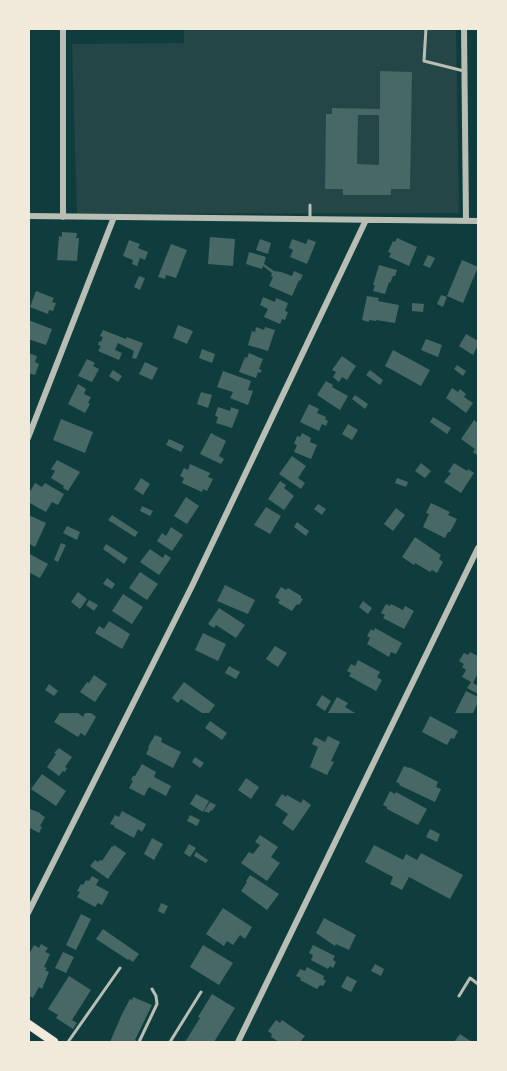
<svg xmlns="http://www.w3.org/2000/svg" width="507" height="1071" viewBox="0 0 507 1071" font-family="'Noto Sans',sans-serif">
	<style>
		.green { fill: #244646 }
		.building { fill: #486865; fill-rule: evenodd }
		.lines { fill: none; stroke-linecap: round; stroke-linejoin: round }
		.service { stroke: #b8beb3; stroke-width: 3 }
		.minor { stroke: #b8beb3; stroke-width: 6 }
		.secondary { stroke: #f1e9da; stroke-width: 9 }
	</style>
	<rect width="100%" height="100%" fill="#0f3d3e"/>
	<!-- green -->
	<path class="green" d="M184,28L456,29L459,213L77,214L72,44L184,43Z"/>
	<!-- building -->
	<path class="building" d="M380,71L412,72L410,189H391V195H343V189H325L326,114H332V108L380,109ZM358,115H379V165L357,164Z
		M62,232L77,233L76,238H79L77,261L57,260L59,236L62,237Z
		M210,237L235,239L233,266L208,264Z
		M397,238L417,247L409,266L389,257L391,253L388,252L393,241L395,242Z
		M260,239L271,243L268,254L256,250Z
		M292,239L306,244L308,239L316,242L307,264L290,257L293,250L289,248Z
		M129,240L140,244L138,248L148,252L145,260L140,258L137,266L132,264L133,260L123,256Z
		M171,244L187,250L176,278L166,275L165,279L158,277Z
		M249,252L266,257L264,264L274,271L281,272L292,276L294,271L303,275L300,281L299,280L292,296L269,286L273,277L271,276L272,273L263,266L262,269L246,264Z
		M428,255L435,258L430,268L423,265Z
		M462,260L478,267L463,303L447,296Z
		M379,265L397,270L395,276H393L390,283L389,282L385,294L373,291L375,285H373Z
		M139,276L145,278L140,290L134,287Z
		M36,291L54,298L52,302L56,303L53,311L49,310L48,314L30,307Z
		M441,295L447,297L443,307L437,304Z
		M367,296L379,298L378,301L399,305L395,323L376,320V321L369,320V322L362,320Z
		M263,297L275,302L276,298L288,303L285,311L288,312L285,320L282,319L280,324L264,317L268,309L260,305Z
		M412,303L424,304L423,312L412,311Z
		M28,320L52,329L46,345L28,339Z
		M178,325L193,331L187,344L173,338Z
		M256,327L264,330L265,327L275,330L268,351L248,345L252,331L255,332Z
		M103,330L126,339L127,337L143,343L136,359L132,358L134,351L118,343L115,350L122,353L119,360L98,351L101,346L98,345L99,341L101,342L103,337L100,336Z
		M466,334L478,341V345L473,355L459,346Z
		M426,339L442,345L438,357L421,350Z
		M202,349L215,354L212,363L199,358Z
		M393,350L430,370L421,386L385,366Z
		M28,353L37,356L35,362L39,364L35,375L28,373Z
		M249,353L263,359L259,369L262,370L260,373L258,372L256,378L239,372L245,357L247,358Z
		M342,356L356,366L347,380L342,377L339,382L333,377L336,372L332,370Z
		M87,359L95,363L93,366L99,369L92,382L78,376Z
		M145,362L158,368L152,380L139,374Z
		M457,365L466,371L463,376L454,369Z
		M113,370L122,376L118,382L109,376Z
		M370,370L383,380L380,385L366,375Z
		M223,371L251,381L248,390L253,391L248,405L230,398L233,392L217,387Z
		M326,381L333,385L332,387L348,396L340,410L317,395Z
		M78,384L86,389L84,394L91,397L88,403L90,404L85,413L68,404Z
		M452,388L458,392L460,389L466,394L464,397L473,403L466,413L446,398Z
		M201,392L212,395L208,408L197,404Z
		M355,395L368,404L365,409L352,399Z
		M309,404L319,409L317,413L326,417L325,419L328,421L326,426L322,424L319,431L300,422Z
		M218,407L230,411L231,407L239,410L232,428L216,423L218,417L215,416Z
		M433,417L451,428L447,434L430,422Z
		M61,419L93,432L85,453L53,440Z
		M474,420L478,423V456L473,452L475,449L461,439Z
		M348,424L358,430L352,440L342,434Z
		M211,433L226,441L219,456L224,459L221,464L200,454Z
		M302,433L311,438L310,442L317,445L311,459L294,452L297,445L294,444L297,436L300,437Z
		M169,439L184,446L181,452L166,445Z
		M292,456L306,466L298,478L305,483L301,489L279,474Z
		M57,460L80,472L68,491L63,488L64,486L51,478L55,471L51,469Z
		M421,463L431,471L425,478L415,471Z
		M454,463L467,471L468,469L474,473L461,493L444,482L451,473L448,472Z
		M190,464L210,473L208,477L213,479L207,491L203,489L202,492L182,483L184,478L180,476L184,468L188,470Z
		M141,478L150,484L143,495L134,489Z
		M397,478L408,482L406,487L395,483Z
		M280,481L286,485L284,488L294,496L284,510L268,499Z
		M35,483L42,487L45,483L64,494L58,505L52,502L46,512L28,502V495Z
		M186,497L199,506L187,524L174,516Z
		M431,503L450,512L448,515L457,519L450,532H448L445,538L423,527L429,514L426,513Z
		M318,504L326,509L322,515L314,509Z
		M142,506L153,511L150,516L140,511Z
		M266,507L281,516L270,534L254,525Z
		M396,508L405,515L393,531L384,524Z
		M112,515L138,532L135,537L108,520Z
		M31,516L46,523L35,547L28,543V520Z
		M297,522L309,531L306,536L294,527Z
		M67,526L80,532L77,540L63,533Z
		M171,527L183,535L172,551L157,541L162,533L166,536Z
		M415,537L441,555L439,559L443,562L437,573L432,570L430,572L415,563L414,565L402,557Z
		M61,543L66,545L58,562L54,560Z
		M106,544L128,558L124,564L103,549Z
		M150,549L163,558L165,554L171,558L159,575L140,562Z
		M28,553L48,564L40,578L28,572Z
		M140,572L158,584L147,600L129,588Z
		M107,578L115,584L112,589L103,584Z
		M225,585L255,600L248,614L217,601Z
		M281,587L286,590L288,588L301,596V598L303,599L299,605L297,604L292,611L278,603L280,600L275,597Z
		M78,592L87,599L80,609L71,602Z
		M123,594L143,607L132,624L112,611Z
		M89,600L98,605L94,611L86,605Z
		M363,601L372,608L368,614L359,607Z
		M386,604L390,606L391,604L403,610L405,606L414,611L404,629L383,618L385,615L381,613Z
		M219,608L245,625L236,638L216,625L214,628L208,624Z
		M109,621L130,634L122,649L95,633L99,626L104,629Z
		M375,628L402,643L396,654L391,652L389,657L367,644L370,638L367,636L371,629L374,631Z
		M203,633L226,644L218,661L195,650Z
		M275,646L287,653L278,667L266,659Z
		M470,652L478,656V676L477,675L473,683L478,686V694L467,688L471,682L462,677L466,670L462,667L464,664L459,661L464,653L468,655Z
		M358,660L380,672L377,677L382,680L376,691L349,676L351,673L347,671L351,664L355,666Z
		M229,666L240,672L236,679L225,673Z
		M94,675L107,684L95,702L80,692L87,682L89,683Z
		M184,682L215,705L209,713H202L181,699L178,703L172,698Z
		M49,684L58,691L54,696L45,690Z
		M466,691L478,697V702L473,713H455Z
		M322,695L331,701L325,711L316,705Z
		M337,697L348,703L345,707L355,713H328Z
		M60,713H78L83,717L85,713H91L96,717L85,736L81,733L78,737L54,722Z
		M430,716L458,731L454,739L451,738L447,745L422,732Z
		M210,721L227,733L222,740L205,728Z
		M155,735L162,738L161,742L181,752L173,768L146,754L149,748L148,747Z
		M328,736L340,742L331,761L334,762L327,775L310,767L318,747L312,744L315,737L325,742Z
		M59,748L72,757L65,767L67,768L65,772L63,771L59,776L47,767L56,754L54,753Z
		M195,757L204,763L200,768L192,762Z
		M142,764L156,772L154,777L171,786L166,796L149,787L144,796L129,788L133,781L131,780L133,776H135Z
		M404,766L409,768V767L438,782L436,787L441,789L435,802L399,785L400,784L396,782Z
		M42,774L66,791L56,806L31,789Z
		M246,778L259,787L251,799L238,790Z
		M390,791L395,794L396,792L427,809L418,825L387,809V807L383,805Z
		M196,794L209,801L203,812L190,804Z
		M282,794L286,797L287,795L301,803L303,799L311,805L293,831L282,823L288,814L275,805Z
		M210,802L216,805L212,811L211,810L209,813L204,811Z
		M28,808L40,813V814L45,817L40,826L42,827L39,833L28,827Z
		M122,811L146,824L142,832L138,829L134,838L114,827L115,826L110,824L115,815L119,817Z
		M190,815L200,820L197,826L187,821Z
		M430,829L440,834L437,842L426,837Z
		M260,835L278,847L271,857L280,863L267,881L241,863L249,852L253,854L260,845L255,842Z
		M152,838L163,844L154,860L144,854Z
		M189,844L196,848L190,857L184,853Z
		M114,845L126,853L108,879L90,866L95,860L98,862L100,860L102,861L112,846L113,847Z
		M374,845L403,860L406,854L417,860L421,853L463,875L450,899L409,877L402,890L390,884L393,877L365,862Z
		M196,852L208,860L206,863L194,856Z
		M250,875L279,894L267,910L241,891L247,882L246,881Z
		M92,876L99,880L96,885L109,892L102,905L98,903L95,907L77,897L80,892L77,891L81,884L83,885L86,880L89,881Z
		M161,903L168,906L164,914L158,911Z
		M223,908L252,927L245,939L240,935L233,945L227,941L224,946L206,934Z
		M81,914L91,919L76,950L66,945Z
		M324,918L356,935L349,950L336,944L335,946L316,933Z
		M103,929L139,954L133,962L129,959L128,960L96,939Z
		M41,944L48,948L45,952L50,954L44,967L47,968L45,970L49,972L42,989L39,987L33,998L28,995V956L34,945L39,948Z
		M203,945L233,963L219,985L190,967Z
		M313,945L335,956L333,960L336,962L333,968L330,966L328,969L311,960L313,955L309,953Z
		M63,952L74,957L66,973L55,968Z
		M375,964L384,969L381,976L371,971Z
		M307,967L324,976L323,979L326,981L323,986L320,985L317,989L300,980L301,978L296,976L300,969L305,971Z
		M69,976L91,990L72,1020L77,1023L73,1029L56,1018L58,1015L48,1009Z
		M347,976L357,981L351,992L341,987Z
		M212,994L235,1008L214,1042H185L200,1018L198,1017Z
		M133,997L152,1005L135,1040L139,1042H110L122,1014L130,999L132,1000Z
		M276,1020L280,1023L282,1020L305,1036L300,1042H279L271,1037L272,1034L268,1031Z
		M460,1034L472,1042H454Z"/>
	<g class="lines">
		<!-- service -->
		<path class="service" d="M426,28L424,61L464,71
			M310,205V218
			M459,996L470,978L478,984
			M68,1042L120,968
			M139,1042L157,1004L156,996L152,989
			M170,1042L201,992"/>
		<!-- minor -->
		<path class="minor" d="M63,28V217
			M464,28L466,221
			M28,216L478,221
			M28,438L114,217
			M28,913L192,586L366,220
			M238,1042L478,548"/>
		<!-- secondary -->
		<path class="secondary" d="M28,1024L54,1042"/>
	</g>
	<!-- border -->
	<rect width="507" height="1071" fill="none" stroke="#f1e9da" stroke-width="60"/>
</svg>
